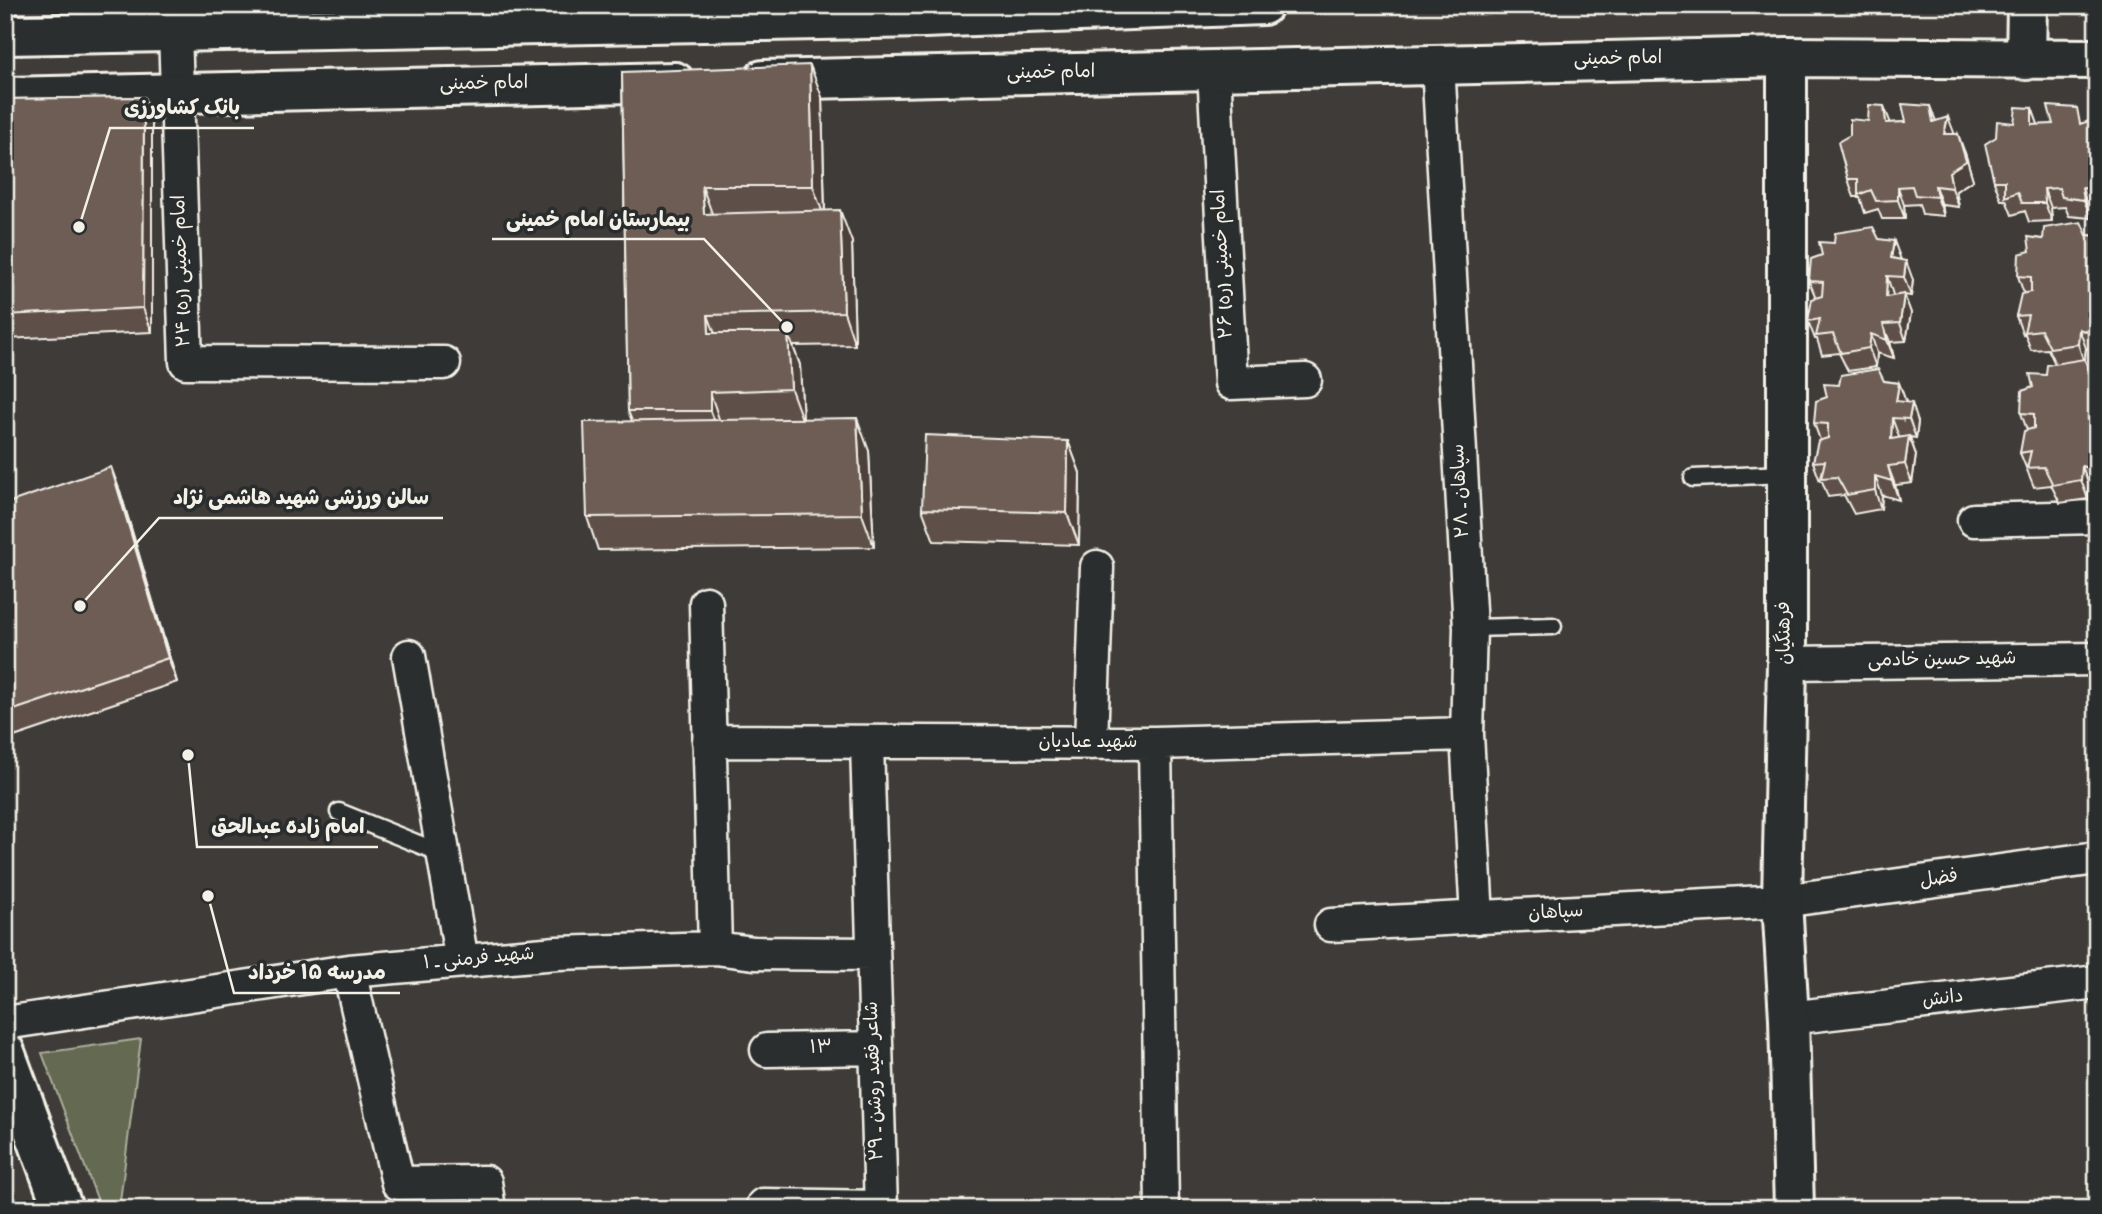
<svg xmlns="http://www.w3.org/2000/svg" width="2102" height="1214" viewBox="0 0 2102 1214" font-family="'Gochi Hand','Playpen Sans Arabic',sans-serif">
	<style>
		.green { fill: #646b51; stroke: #acae9c; stroke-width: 2 }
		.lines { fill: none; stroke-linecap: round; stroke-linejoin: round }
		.lane-casing { stroke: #f4f1e8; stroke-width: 21 }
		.street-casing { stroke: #f4f1e8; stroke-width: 37 }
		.secondary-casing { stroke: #f4f1e8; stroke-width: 44 }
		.lane { stroke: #2a2d2e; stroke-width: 16 }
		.street { stroke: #2a2d2e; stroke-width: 32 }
		.secondary { stroke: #2a2d2e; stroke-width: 38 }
		.wall { fill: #5e5048; stroke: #f4f1e8; stroke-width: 2 }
		.shaded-wall { fill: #4c413b; stroke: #f4f1e8; stroke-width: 2 }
		.building { fill: #6d5d54; stroke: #f4f1e8; stroke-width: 2 }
		.labels { text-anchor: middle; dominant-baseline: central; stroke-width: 7; stroke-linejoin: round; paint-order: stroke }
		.street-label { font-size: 19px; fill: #f4f1e8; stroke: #2a2d2e }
		.leader { fill: none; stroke: #f4f1e8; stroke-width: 2.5 }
		.callout-dot { fill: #f4f1e8; stroke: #2a2d2e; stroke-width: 2.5 }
		.callout-label { font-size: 21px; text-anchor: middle; font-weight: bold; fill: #f4f1e8; stroke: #2a2d2e; stroke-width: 7; stroke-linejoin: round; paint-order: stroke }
	</style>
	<rect width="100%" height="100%" fill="#3e3b39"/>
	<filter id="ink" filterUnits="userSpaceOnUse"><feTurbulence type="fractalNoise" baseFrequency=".0143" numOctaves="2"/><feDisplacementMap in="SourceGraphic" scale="14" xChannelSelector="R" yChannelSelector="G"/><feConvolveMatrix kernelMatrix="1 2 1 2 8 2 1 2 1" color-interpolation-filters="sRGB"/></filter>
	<g filter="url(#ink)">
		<!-- green -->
		<path class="green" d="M141,1039L119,1209H101L42,1053Z"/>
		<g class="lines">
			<!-- lane casing -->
			<g class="lane-casing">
				<path id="lane" d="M1693,478L1785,474
					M1470,628L1553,626
					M339,812L443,854"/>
			</g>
			<!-- street casing -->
			<g class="street-casing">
				<path id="street" d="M175,31L186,362L444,363
					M1438,64L1470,628L1467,734L1477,918
					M1214,71L1231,383L1305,380
					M1974,520L2097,517
					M706,603L715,948
					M409,656L462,961
					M1787,663L2097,659
					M709,741L1155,743L1467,734
					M1091,743L1097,567
					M1155,743L1162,1209
					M867,744L881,1209
					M1331,925L1782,901L2097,858
					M349,971L398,1183L485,1182L489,1209
					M1789,1018L2097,982
					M5,1023L349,971L557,953L715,948L754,953L872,954
					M767,1050L875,1048
					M763,1205L881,1207"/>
			</g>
			<!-- secondary casing -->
			<g class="secondary-casing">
				<path id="secondary" d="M5,35L924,18L1263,5
					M1787,57V663L1782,901L1789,1018L1794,1209
					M2026,60L2027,5
					M763,80L1787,57L2097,59
					M5,97L675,82
					M5,1052L63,1209"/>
			</g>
			<!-- lane -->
			<use href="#lane" class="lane"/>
			<!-- street -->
			<use href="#street" class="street"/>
			<!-- secondary -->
			<use href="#secondary" class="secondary"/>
		</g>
		<!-- wall -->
		<path class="wall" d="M622,72L822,97L825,210L852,242L855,345L793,346L800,365L803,419L869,451L874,547L598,550L587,517L632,421L628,411Z
			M144,97L152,121V332L5,339V99Z
			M1930,106L1936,121L1955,134L1965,153L1973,180L1956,191L1959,207L1942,205L1944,216L1922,214L1919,204L1904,205L1905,219H1882L1878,209L1865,213L1860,197H1854L1848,179L1891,123L1906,122Z
			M2032,108L2038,125L2097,123V208L2088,207L2091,218L2069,216L2065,207L2051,208L2052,221L2029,222L2025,211L2012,215L2006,200H2001L1994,181L2014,123Z
			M2087,235L2097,236V352L2086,348L2085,360L2090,371L2097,372V487L2089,485L2088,499L2060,503L2051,485L2034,487L2020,453L2027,430L2021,413L2033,387L2046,375L2055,364L2048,349L2031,350L2025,334L2023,335L2016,316L2024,294L2018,276L2030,251L2043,239Z
			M1879,239L1901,260L1913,280L1911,296L1904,295L1911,313L1906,341L1890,342L1894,358L1877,353L1876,367L1848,371L1839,353L1822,355L1817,339H1815L1808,321L1816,298L1809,281L1822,255L1834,243Z
			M1884,381L1899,383L1906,402L1918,422L1916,438L1910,437L1916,455L1912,483L1895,485L1899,500L1882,495L1881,509L1854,514L1844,495L1828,497L1822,481H1820L1813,462L1820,440L1814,423L1827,397L1839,385Z
			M1068,441L1080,473L1079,545L934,541L922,509Z
			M120,491L177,682L5,740V504Z"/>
		<!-- shaded-wall -->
		<path class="shaded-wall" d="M810,65L822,97L825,219L813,186Z
			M144,97L152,121V332L143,308Z
			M1884,106L1891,124L1886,123Z
			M2032,108L2039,127L2032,125Z
			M1948,117L1955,135L1944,134Z
			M2095,119L2097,123V151L2091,136Z
			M1958,134L1965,153L1973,180L1956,191L1959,207L1952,188L1949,172Z
			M702,186L714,219L704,214Z
			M1935,186L1942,205L1944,216L1937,197Z
			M1898,187L1904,205L1905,219L1898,200Z
			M2082,188L2088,207L2091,218L2084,200Z
			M2044,189L2051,208L2052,221L2045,203Z
			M840,210L852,242L855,345L844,312Z
			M1894,241L1901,260L1891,258Z
			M1906,261L1913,280L1911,296L1904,277Z
			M2096,271L2097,275V300L2094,292Z
			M1887,276L1893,295V315L1886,297Z
			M1904,294L1911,313L1906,341L1900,323Z
			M708,315L720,347L709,333Z
			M1883,324L1890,342L1894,358L1887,340Z
			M2079,329L2086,348L2084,362L2078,344Z
			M788,333L800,365L803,422L791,389Z
			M1871,334L1877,353L1876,367L1869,348Z
			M1899,383L1906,402L1903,419L1896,401Z
			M710,392L721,425L722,443L710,411Z
			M1912,403L1918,422L1916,438L1909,419Z
			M857,418L869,451L874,547L862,514Z
			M1892,418L1899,437L1897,458L1891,439Z
			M1909,436L1916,455L1912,483L1905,464Z
			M1068,441L1080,473L1079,545L1067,513Z
			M1888,466L1895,485L1899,500L1892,481Z
			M2082,466L2089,485L2088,499L2081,480Z
			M111,467L120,491L177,682L168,658Z
			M1875,476L1882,495L1881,509L1875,490Z"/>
		<!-- building -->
		<path class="building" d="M810,65L813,186H702L704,214L840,210L844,312L708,315L709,333H788L791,389L710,392V411H628L622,72Z
			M144,97L143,308L5,315V99Z
			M1902,104L1930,106L1933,122L1948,117L1944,134H1958L1966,161L1949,172L1952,188L1935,186L1937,197L1915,195L1912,186L1898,187V200L1876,201L1871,190L1858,195V179H1848L1838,142L1850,135V119L1868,121L1869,105L1884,106L1886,123L1906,122Z
			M2048,106L2077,108L2080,124L2095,119L2091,136H2097V174H2096L2097,190L2082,188L2084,200L2062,197L2059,188L2044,189L2045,203H2022L2018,192L2005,197V181H1994L1985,144L1996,137L1997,121L2014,123L2016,107L2032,108V125L2053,124Z
			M2081,222L2087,235L2097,236V272L2096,271L2094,292H2097V319H2092L2095,335L2079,329L2078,344L2050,348L2041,330L2024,332L2028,315L2016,316L2021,294L2031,292V277L2018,276L2019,254L2030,251L2028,237L2043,239L2044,228Z
			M1873,227L1879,239L1894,241L1891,258L1906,261L1904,277L1887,276L1886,297L1904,294L1900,323L1883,324L1887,340L1871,334L1869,348L1841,353L1833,334L1816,336L1820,319L1808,321L1812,299L1822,296L1823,282L1809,281L1811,259L1822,255L1819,242L1834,243L1835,233Z
			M2084,359L2090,371L2097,372V456H2095L2097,464V471L2082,466L2081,480L2053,485L2044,467L2027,468L2031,451L2020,453L2024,431L2034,428V414L2021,413L2022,391L2033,387L2030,374L2046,375L2047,365Z
			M1878,369L1884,381L1899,383L1896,401L1912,403L1909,419L1892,418L1891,439L1909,436L1905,464L1888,466L1892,481L1875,476V490L1847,495L1837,477L1821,478L1825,461L1813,462L1818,441L1828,438V424L1814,423L1816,401L1827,397L1824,384L1839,385L1841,375Z
			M857,418L862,514L587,517L584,422Z
			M925,435L1068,441L1067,513L922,509Z
			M111,467L168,658L5,713V504Z"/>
	</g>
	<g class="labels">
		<!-- street labels -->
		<g class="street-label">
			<text transform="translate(1618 60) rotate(-1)">امام خمینی</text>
			<text transform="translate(1051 74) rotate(-1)">امام خمینی</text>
			<text transform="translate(484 85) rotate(-1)">امام خمینی</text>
			<text transform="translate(1224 264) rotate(-93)">امام خمینی (ره) ۲۶</text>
			<text transform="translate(183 271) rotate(-92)">امام خمینی (ره) ۲۴</text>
			<text transform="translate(1462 491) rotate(-93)">سپاهان ـ ۲۸</text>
			<text transform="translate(1786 633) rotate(-91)">فرهنگیان</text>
			<text transform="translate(1942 661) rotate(-1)">شهید حسین خادمی</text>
			<text x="1088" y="743">شهید عبادیان</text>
			<text transform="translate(1939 880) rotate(-8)">فضل</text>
			<text transform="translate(1556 914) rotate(-3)">سپاهان</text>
			<text transform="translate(479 960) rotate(-5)">شهید فرمنی ـ ۱</text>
			<text transform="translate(1943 1000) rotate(-7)">دانش</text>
			<text transform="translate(821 1049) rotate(-1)">۱۳</text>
			<text transform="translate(876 1081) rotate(-92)">شاعر فقید روشن ـ ۲۹</text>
		</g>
	</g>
	<!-- callouts -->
	<path class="leader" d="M79 227L110 128H254M787 327L704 239H492M80 606L159 518H443M188 755L197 847H378M208 896L234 993H400"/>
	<g class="callout-dot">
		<circle cx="79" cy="227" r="7"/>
		<circle cx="787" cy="327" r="7"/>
		<circle cx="80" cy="606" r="7"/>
		<circle cx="188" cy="755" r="7"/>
		<circle cx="208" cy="896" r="7"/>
	</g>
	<g class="callout-label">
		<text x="182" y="114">بانک کشاورزی</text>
		<text x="598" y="226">بیمارستان امام خمینی</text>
		<text x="301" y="504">سالن ورزشی شهید هاشمی نژاد</text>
		<text x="288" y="833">امام زاده عبدالحق</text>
		<text x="317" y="979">مدرسه ۱۵ خرداد</text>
	</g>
	<!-- margin -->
	<rect width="2102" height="1214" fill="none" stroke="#2a2d2e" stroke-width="28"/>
	<rect x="14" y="14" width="2074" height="1186" fill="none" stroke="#f4f1e8" stroke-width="2.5" filter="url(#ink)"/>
</svg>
